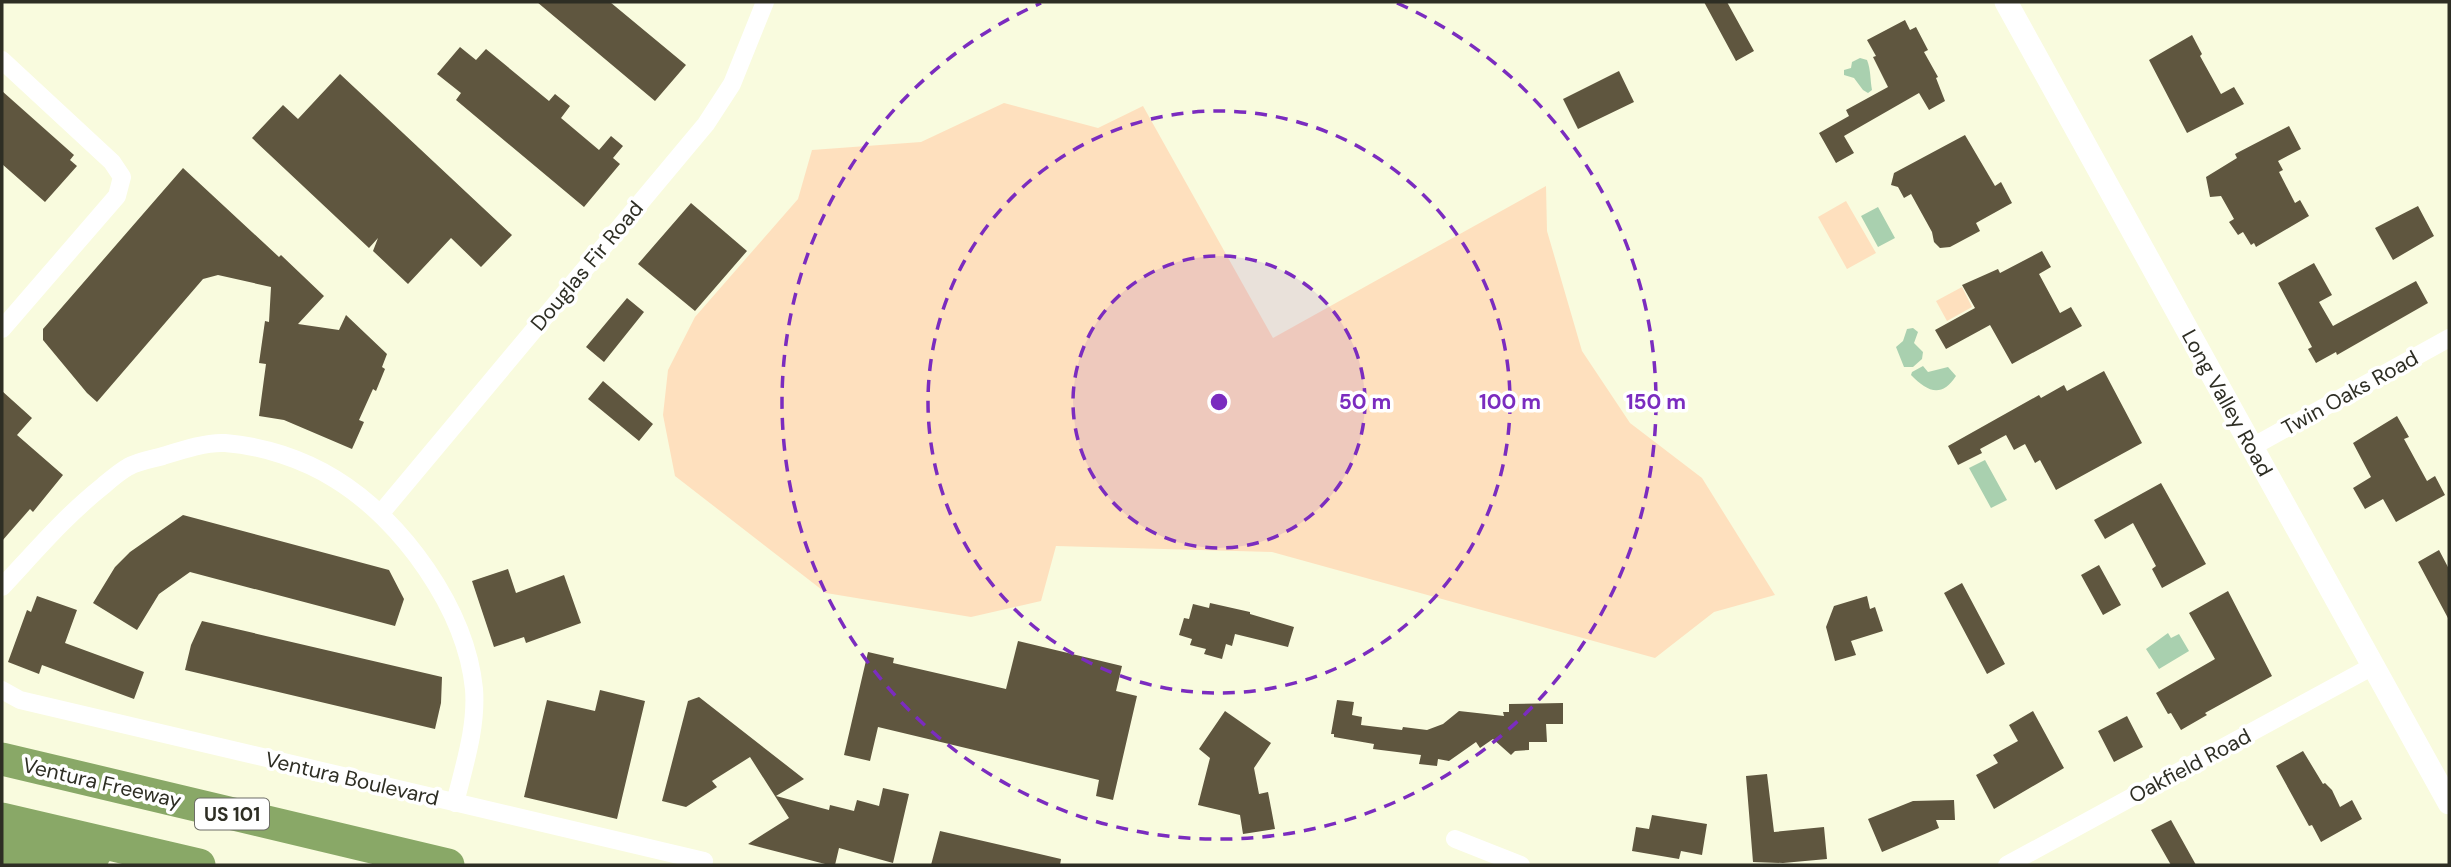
<svg xmlns="http://www.w3.org/2000/svg" width="2451" height="867" viewBox="0 0 2451 867" font-family="'DM Sans',sans-serif">
	<style>
		.green { fill: #fee0be }
		.water { fill: #a9d0af }
		.building { fill: #5f563f }
		.lines { fill: none; stroke-linecap: round; stroke-linejoin: round }
		.minor { stroke: #fff; stroke-width: 18 }
		.tertiary { stroke: #fff; stroke-width: 23 }
		.motorway { stroke: #89a867; stroke-width: 33 }
		.ring { fill: none; stroke: #7b2cbf; stroke-width: 3.5; stroke-dasharray: 12 9 }
		.labels { text-anchor: middle; dominant-baseline: central; stroke-width: 7; stroke-linejoin: round; paint-order: stroke }
		.shield { fill: #fff; stroke: #6d6d66; stroke-width: 2 }
		.shield-label { font-size: 19px; font-weight: bold; fill: #2e2e24 }
		.street-label { font-size: 21px; fill: #2e2e24; stroke: #fff }
		.centre { fill: #7b2cbf; stroke: #fff; stroke-width: 3.5 }
		.ring-label { font-size: 21px; text-anchor: middle; font-weight: bold; fill: #7b2cbf; stroke: #fff; stroke-width: 7; stroke-linejoin: round; paint-order: stroke }
	</style>
	<rect width="100%" height="100%" fill="#f9fbde"/>
	<!-- green -->
	<path class="green" d="M1004,103L1098,128L1143,106L1273,338L1546,186L1547,231L1582,351L1630,423L1702,478L1775,595L1714,612L1655,658L1272,552L1056,546L1041,601L971,617L826,593L675,476L663,415L668,370L695,317L798,199L812,150L921,142Z
		M1846,201L1876,253L1847,269L1818,217Z
		M1962,287L1972,307L1947,321L1936,301Z"/>
	<!-- water -->
	<path class="water" d="M1860,58L1867,60C1871,70 1870,80 1872,90L1868,93L1863,90L1854,78L1844,75V70L1851,68L1852,62Z
		M1878,207L1895,238L1878,247L1861,216Z
		M1913,328L1918,332L1914,343L1923,352L1922,359L1913,367H1904L1896,347L1903,341L1907,329Z
		M1923,366L1928,372L1948,367L1956,376C1941,399 1927,391 1911,375L1912,372Z
		M1985,460L2007,500L1991,508L1969,468Z
		M2168,633L2171,638L2179,634L2189,651L2159,669L2146,649Z"/>
	<!-- building -->
	<path class="building" d="M537,2H610L686,65L655,101Z
		M1704,2H1727L1754,51L1736,61Z
		M1905,20L1910,30L1916,27L1928,50L1924,52L1938,77L1936,78L1945,101L1929,110L1919,93L1844,136L1854,153L1836,163L1819,133L1849,116L1846,110L1888,87L1873,57L1876,56L1867,40Z
		M2192,35L2202,54L2200,56L2221,94L2234,87L2244,104L2187,133L2149,60Z
		M460,47L476,60L486,49L549,101L555,94L570,106L561,118L599,150L611,136L623,146L613,158L620,164L584,207L456,100L461,93L437,74Z
		M1619,71L1634,102L1578,129L1563,99Z
		M340,74L512,235L481,267L451,238L408,284L373,251L378,238L369,248L252,138L283,105L298,119Z
		M2,91L74,155L70,160L77,166L45,202L2,164Z
		M2289,126L2301,149L2278,161L2283,170L2279,172L2295,203L2300,200L2309,216L2256,247L2254,243L2251,245L2243,232L2238,235L2229,222L2234,219L2221,196L2210,197L2206,177L2237,158L2235,154Z
		M1965,135L1995,186L2001,182L2012,203L1976,223L1980,231L1950,247L1940,248L1934,242L1932,232L1911,194L1904,198L1898,187L1891,185L1894,173Z
		M183,168L279,257L281,255L324,296L298,324L339,330L346,315L387,354L382,367L385,369L376,391L373,389L359,420L364,422L352,449L284,420L259,416L266,364L259,363L265,321L269,322L271,287L218,275L203,279L97,402L87,393L43,340V329Z
		M691,203L747,251L695,311L638,264Z
		M2418,206L2434,236L2393,260L2375,228Z
		M2042,251L2051,267L2039,274L2060,313L2071,307L2082,326L2012,364L1990,325L1946,349L1935,330L1975,308L1962,285L1998,269L2000,273Z
		M2314,263L2332,295L2319,302L2333,326L2416,281L2428,303L2337,355L2336,352L2316,363L2308,349L2312,347L2278,283Z
		M627,298L644,312L604,362L586,347Z
		M2104,371L2142,443L2056,490L2040,460L2035,463L2025,444L2014,450L2006,435L1980,449L1982,453L1958,465L1948,446L2039,395L2041,398L2064,385L2067,391Z
		M603,381L653,424L639,441L588,399Z
		M2,391L32,418L17,435L63,475L33,512L30,509L2,541Z
		M2397,416L2409,437L2404,439L2427,481L2435,476L2445,495L2396,522L2383,499L2365,509L2353,488L2371,477L2353,443Z
		M2161,483L2206,564L2162,588L2152,569L2156,566L2133,523L2105,539L2094,520Z
		M183,515L389,570L404,599L395,626L190,572L159,594L137,630L93,603L115,567L130,552Z
		M2439,550L2449,569V620L2418,562Z
		M2099,565L2121,605L2103,615L2081,575Z
		M508,569L516,593L564,575L581,623L526,643L524,637L494,647L472,581Z
		M1962,583L2005,664L1987,674L1944,593Z
		M2228,591L2272,676L2205,713L2207,715L2181,730L2171,713L2168,714L2156,693L2215,659L2189,613Z
		M37,596L77,610L65,643L144,672L134,699L42,665L39,674L8,662L27,610L31,612Z
		M1867,596L1870,609L1875,607L1883,631L1851,641L1856,655L1835,661L1826,627L1834,606Z
		M1210,603L1250,612V614L1294,627L1288,647L1235,634L1232,646L1226,644L1222,659L1204,654L1206,649L1190,645L1192,639L1179,635L1184,618L1189,619L1193,604L1209,608Z
		M202,621L442,677L441,703L435,729L185,670L191,645Z
		M1018,641L1122,666L1116,691L1137,696L1113,800L1096,796L1099,780L878,727L870,761L844,755L868,652L894,658L893,663L1006,689Z
		M600,690L645,701L617,819L524,797L547,700L595,711Z
		M699,697L804,779L776,796L829,810L830,805L854,811L857,800L879,806L883,788L909,794L893,863L839,848L835,865H829L748,844L789,818L750,757L712,781L717,787L686,807L662,801L688,701Z
		M1337,700L1354,702L1352,715L1362,717L1361,725L1402,730L1403,727L1427,730L1443,724L1459,711L1504,716L1503,712H1509V704L1563,703V724H1546L1547,742H1529V750L1515,751L1511,755L1493,739L1480,748L1476,742L1449,761L1438,759L1437,766L1419,764L1421,755L1373,749L1374,744L1334,737V734H1331Z
		M1225,711L1271,743L1254,768L1259,794L1268,792L1275,829L1243,834L1240,815L1198,805L1210,758L1199,749Z
		M2033,711L2064,768L1994,809L1976,775L1998,763L1993,755L2018,741L2009,725Z
		M2127,716L2143,747L2114,762L2098,731Z
		M2303,751L2323,784L2325,783L2332,790L2340,807L2352,800L2362,819L2321,842L2312,825L2309,826L2276,766Z
		M1767,774L1774,832L1824,827L1827,859L1783,863L1753,862L1746,776Z
		M1954,800L1955,820H1936L1939,828L1882,852L1868,819L1913,801Z
		M1652,815L1707,824L1702,855L1681,851L1679,859L1632,851L1636,827L1649,829Z
		M2171,820L2196,865H2171L2151,830Z
		M940,831L1061,859L1060,865H931Z"/>
	<g class="lines">
		<!-- minor -->
		<path class="minor" d="M2,60L112,162L122,177L117,196L2,329
			M2252,447L2449,338
			M381,513L706,124L732,84L765,2
			M2,587C34,553 65,516 103,486C110,480 119,472 128,467C138,461 152,459 163,456C182,450 206,442 225,443C263,446 303,459 335,479C402,520 466,609 474,689C477,727 464,766 455,803
			M2,690L20,700L704,861
			M1455,839L1521,865
			M2007,865L2373,666"/>
		<!-- tertiary -->
		<path class="tertiary" d="M2006,2L2449,803"/>
		<!-- motorway -->
		<path class="motorway" d="M2,759L448,865
			M2,819L199,865
			M2,852L94,855"/>
	</g>
	<!-- distance rings -->
	<circle cx="1219" cy="402" r="146" fill="#7b2cbf" fill-opacity=".12"/>
	<g class="ring">
		<circle cx="1219" cy="402" r="146"/>
		<circle cx="1219" cy="402" r="291"/>
		<path d="M1397 3A437 437 0 1 1 1041 3"/>
	</g>
	<g class="labels">
		<!-- shield labels -->
		<rect class="shield" x="195" y="798.5" width="74" height="31" rx="5"/>
		<g class="shield-label">
			<text x="232" y="814">US 101</text>
		</g>
		<!-- street labels -->
		<g class="street-label">
			<text transform="translate(587 266) rotate(-50)">Douglas Fir Road</text>
			<text transform="translate(2350 393) rotate(-29)">Twin Oaks Road</text>
			<text transform="translate(2227 403) rotate(61)">Long Valley Road</text>
			<text transform="translate(2190 766) rotate(-28)">Oakfield Road</text>
			<text transform="translate(352 779) rotate(13)">Ventura Boulevard</text>
			<text transform="translate(102 783) rotate(13)">Ventura Freeway</text>
		</g>
	</g>
	<circle cx="1219" cy="402" r="10" class="centre"/>
	<g class="ring-label">
		<text x="1365" y="409">50 m</text>
		<text x="1510" y="409">100 m</text>
		<text x="1656" y="409">150 m</text>
	</g>
	<!-- border -->
	<rect width="2451" height="867" fill="none" stroke="#2e2e24" stroke-width="7"/>
</svg>
